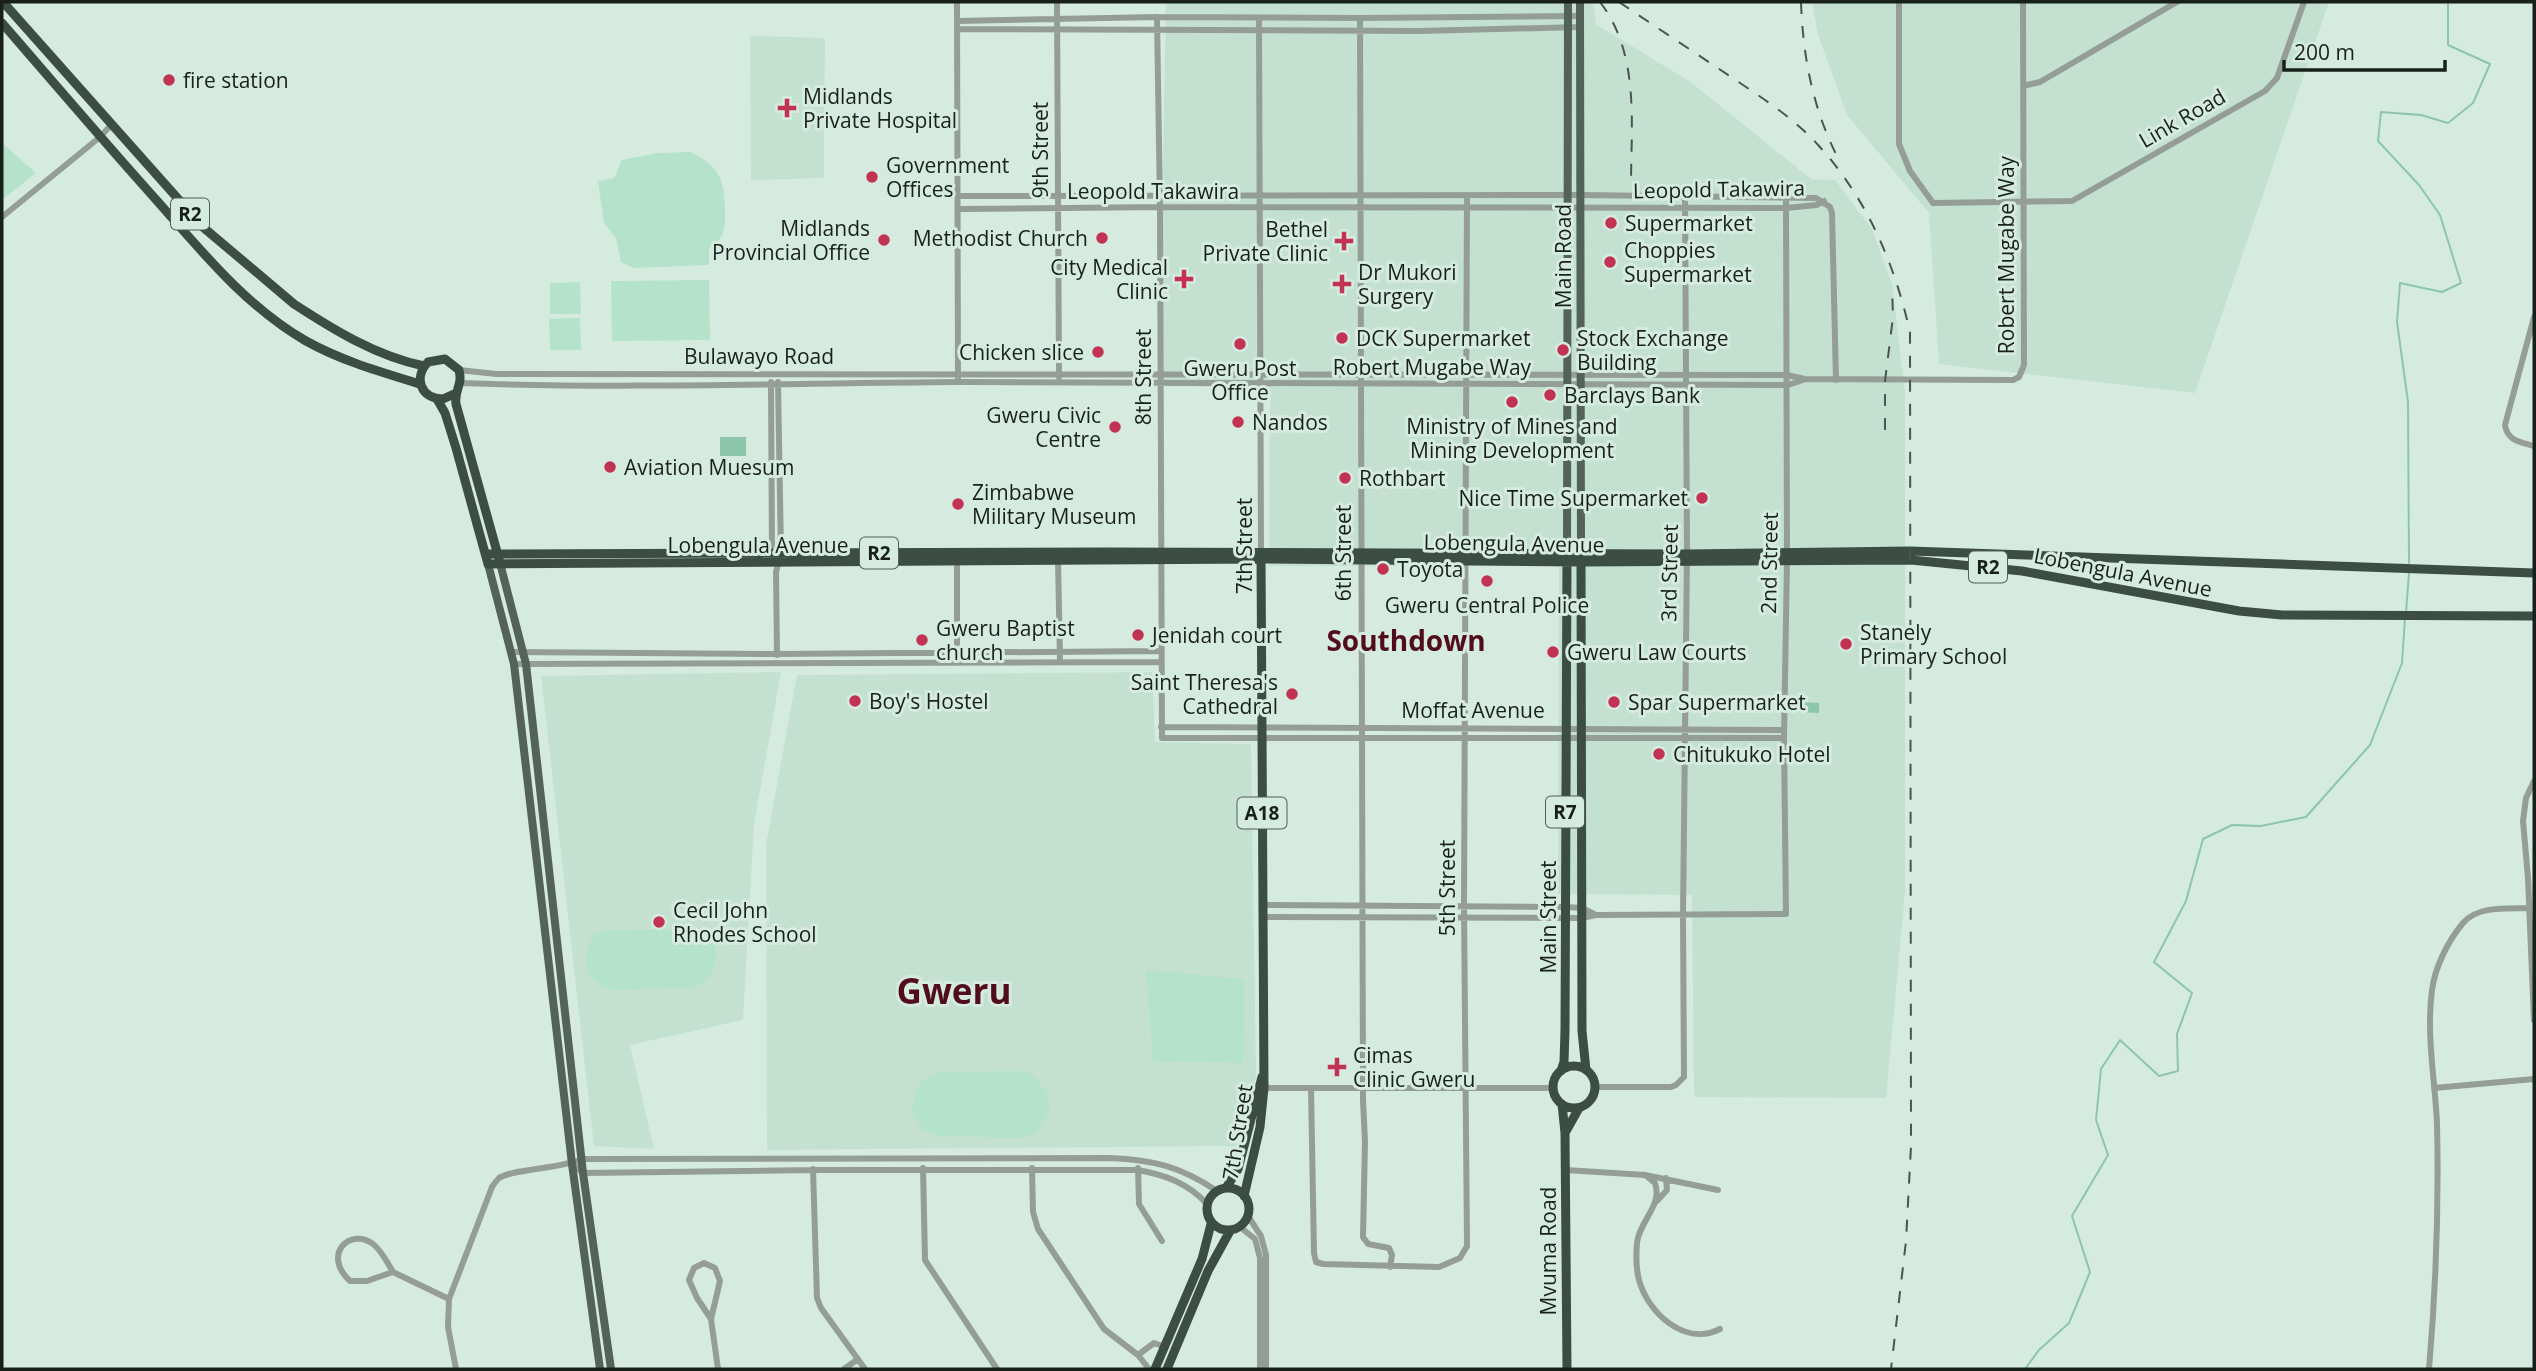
<svg xmlns="http://www.w3.org/2000/svg" width="2536" height="1371" viewBox="0 0 2536 1371" font-family="'Open Sans',sans-serif">
	<style>
		.built { fill: #c4e0d1 }
		.green { fill: #b4e2ca }
		.water { fill: #8cc6aa }
		.lines { fill: none; stroke-linecap: round; stroke-linejoin: round }
		.stream { stroke: #8cc6aa; stroke-width: 2 }
		.minor { stroke: #959d99; stroke-width: 6 }
		.major { stroke: #53625a; stroke-width: 8 }
		.highway { stroke: #3c4d44; stroke-width: 9 }
		.rail { stroke: #49554f; stroke-width: 2; stroke-dasharray: 12 12; stroke-linecap: butt }
		.poi-dot { fill: #c23252; stroke: #d6ebe0; stroke-width: 2.5 }
		.labels { text-anchor: middle; dominant-baseline: central; stroke-width: 6; stroke-linejoin: round; paint-order: stroke }
		.shield { fill: #d6ebe0; stroke: #515d57; stroke-width: 2 }
		.shield-label { font-size: 19px; font-weight: bold; fill: #18201c }
		.poi-label { font-size: 21px; fill: #18201c; stroke: #d6ebe0; text-anchor: start }
		.street-label { font-size: 21px; fill: #18201c; stroke: #d6ebe0 }
		.district-label { font-size: 28px; font-weight: bold; fill: #520d1d; stroke: #d6ebe0 }
		.town-label { font-size: 35px; font-weight: bold; fill: #520d1d; stroke: #d6ebe0 }
	</style>
	<rect width="100%" height="100%" fill="#d6ebe0"/>
	<!-- built -->
	<path class="built" d="M1166,2H1593L1596,24L1692,83L1811,179L1835,180L1872,229L1892,284L1905,392V892L1886,1098L1694,1097L1692,895L1558,894L1559,566H1269L1270,388L1159,386Z
		M1812,2H2329L2195,393L1939,364L1929,213L1847,115L1818,35Z
		M750,36L825,38L824,178L751,180Z
		M781,672L754,825L743,1020L630,1045L654,1149L594,1146L541,676Z
		M1152,672L1155,742L1251,744L1256,1076L1235,1146L767,1150L766,845L797,675Z"/>
	<!-- green -->
	<path class="green" d="M2,143L36,173L2,200Z
		M690,152C719,166 724,178 725,209C725,218 726,229 721,237C719,241 713,245 709,248V265L633,268L621,262L616,238L604,223L598,181L614,178L622,160L658,153Z
		M709,280L710,340L612,341L611,281Z
		M580,282L581,314H550V283Z
		M580,318L581,350H550L549,319Z
		M696,929C700,931 707,934 710,937C723,954 714,981 695,986C683,989 668,987 656,988C643,988 626,992 612,989C583,983 581,957 594,934L610,930Z
		M1146,970L1244,979L1243,1063L1153,1061Z
		M1029,1071L1047,1092L1050,1110L1040,1128L1025,1138L935,1136L921,1128L912,1112C916,1091 917,1078 940,1072Z"/>
	<!-- water -->
	<path class="water" d="M720,437H746V456H720Z
		M1800,702L1819,703V713L1799,712Z"/>
	<g class="lines">
		<!-- stream -->
		<path class="stream" d="M2409,563L2408,402L2397,322L2400,283L2442,292L2461,283L2440,215L2419,185L2378,141L2381,112L2421,115L2448,123L2473,103L2490,64L2448,45V2
			M2406,612L2409,573
			M2025,1369L2039,1350L2069,1323L2090,1272L2072,1216L2108,1155L2096,1120L2101,1069L2120,1040L2159,1076L2178,1071L2177,1034L2192,993L2154,962L2186,901L2203,839L2232,825L2261,826L2306,817L2370,745L2402,663L2405,618"/>
		<!-- minor -->
		<path class="minor" d="M957,2L958,378
			M1057,2L1059,377
			M1899,2V144L1910,171L1933,203L2072,201L2265,91L2277,78L2304,2
			M1157,17L1160,207L1162,738H1784
			M1259,18L1261,553
			M1360,18L1363,1100L1365,1142L1363,1237L1368,1244L1389,1248L1392,1255L1390,1267
			M957,21L1157,17L1360,18L1580,16
			M957,29L1419,31L1580,27
			M2023,86L2040,82L2177,2
			M958,196L1580,195L1816,198L1830,207L1832,213L1836,380
			M958,209L1160,207L1786,208L1817,205L1824,201
			M2,217L100,137L111,125
			M2534,317L2505,425C2507,441 2521,442 2534,446
			M459,370L496,374L1787,375L1805,379L2013,380L2019,377L2024,365L2023,2
			M771,382L772,557
			M460,383C626,389 795,383 961,382C1236,382 1512,386 1788,385L1803,380
			M1058,558L1060,662
			M512,652L777,654L1161,651
			M777,655L776,572L781,553L778,382
			M957,663V558
			M514,664L1161,662
			M1161,727L1784,730
			M2534,781L2526,798L2523,821L2528,878L2534,1020
			M1262,905L1566,907L1582,908L1596,915
			M1262,917L1582,918L1596,915L1786,914L1784,738L1787,560L1786,196
			M1594,1087H1671L1676,1085L1684,1077L1683,916L1687,554L1685,197
			M1263,1088H1553
			M1311,1088L1314,1253L1316,1262L1323,1264L1439,1267L1460,1258L1467,1246L1464,906L1467,196
			M2434,1088L2534,1079
			M572,1164L583,1173L813,1170H1138C1165,1175 1188,1183 1207,1204
			M923,1168L925,1260L997,1369
			M1032,1168L1033,1212L1038,1229L1104,1329L1138,1355L1149,1369
			M1138,1168L1139,1204L1162,1241
			M813,1169L817,1298L821,1308L865,1369
			M1566,1170L1645,1175L1718,1190
			M1645,1175L1655,1183C1663,1206 1639,1221 1637,1243C1636,1255 1636,1269 1639,1280C1648,1313 1685,1347 1720,1329
			M1657,1201L1667,1190L1666,1178
			M1248,1216L1261,1236L1266,1255V1369
			M1240,1227L1255,1239L1260,1258V1369
			M393,1272C387,1262 382,1251 373,1244C351,1227 321,1254 350,1281H367L393,1272L449,1299
			M711,1319L697,1298L689,1280L694,1268L704,1263L715,1268L720,1281L711,1319L718,1369
			M1138,1355L1154,1343L1166,1347
			M456,1369L448,1327L449,1299L492,1187C494,1184 496,1181 499,1178C511,1169 561,1169 582,1159L1110,1158C1153,1160 1180,1166 1217,1191
			M844,1369L858,1359
			M2429,1369C2436,1287 2439,1206 2437,1123C2435,1080 2426,1034 2432,990C2435,967 2448,941 2463,923C2478,905 2509,909 2529,908"/>
		<!-- major -->
		<path class="major" d="M1580,2L1581,553
			M1567,553L1568,2
			M500,563L526,664L583,1173L611,1369
			M488,564L514,664L572,1164L600,1369"/>
		<!-- highway -->
		<path class="highway" d="M3,2L204,228L294,304C334,330 376,356 424,366
			M2,23C54,83 106,144 159,203C203,253 247,307 306,341C342,361 381,372 420,384
			M454,394L443,399C421,399 413,378 428,362L445,359L459,370C463,386 454,389 456,404L499,559
			M437,399L445,413L456,448L488,564L1261,559L1581,562L1911,560L2022,571L2239,611L2282,615L2534,616
			M486,554L1107,552L1687,554L1910,551L2534,573
			M1581,558L1582,1031L1586,1070
			M1553 1087a21 21 0 1 1 42 0a21 21 0 1 1-42 0Z
			M1561,1071L1564,1062L1565,1031L1567,555
			M1562,1104L1565,1133L1567,1369
			M1565,1133L1579,1108
			M1207 1209a21 21 0 1 1 42 0a21 21 0 1 1-42 0Z
			M1226,1188L1238,1169L1262,1077
			M1244,1196L1260,1127L1264,1088L1261,555
			M1155,1369L1202,1259L1211,1224
			M1167,1369L1208,1271L1230,1231"/>
		<!-- rail -->
		<path class="rail" d="M1600,2C1640,54 1631,123 1631,185
			M1619,2C1656,27 1694,52 1731,77C1761,97 1794,118 1819,146C1867,199 1894,262 1910,332L1911,1146L1906,1241L1891,1369
			M1801,2C1803,58 1813,110 1839,160
			M1885,430V381L1893,317L1892,287"/>
	</g>
	<!-- markers -->
	<g class="poi-dot">
		<circle cx="169" cy="80" r="7"/>
		<path d="M783.5 97.5h7v7h7v7h-7v7h-7v-7h-7v-7h7z"/>
		<circle cx="872" cy="177" r="7"/>
		<circle cx="1611" cy="223" r="7"/>
		<circle cx="1102" cy="238" r="7"/>
		<circle cx="884" cy="240" r="7"/>
		<path d="M1340.5 230.5h7v7h7v7h-7v7h-7v-7h-7v-7h7z"/>
		<circle cx="1610" cy="262" r="7"/>
		<path d="M1180.5 268.5h7v7h7v7h-7v7h-7v-7h-7v-7h7z"/>
		<path d="M1338.5 273.5h7v7h7v7h-7v7h-7v-7h-7v-7h7z"/>
		<circle cx="1342" cy="338" r="7"/>
		<circle cx="1240" cy="344" r="7"/>
		<circle cx="1563" cy="350" r="7"/>
		<circle cx="1098" cy="352" r="7"/>
		<circle cx="1550" cy="395" r="7"/>
		<circle cx="1512" cy="402" r="7"/>
		<circle cx="1238" cy="422" r="7"/>
		<circle cx="1115" cy="427" r="7"/>
		<circle cx="610" cy="467" r="7"/>
		<circle cx="1345" cy="478" r="7"/>
		<circle cx="1702" cy="498" r="7"/>
		<circle cx="958" cy="504" r="7"/>
		<circle cx="1383" cy="569" r="7"/>
		<circle cx="1487" cy="581" r="7"/>
		<circle cx="1138" cy="635" r="7"/>
		<circle cx="922" cy="640" r="7"/>
		<circle cx="1846" cy="644" r="7"/>
		<circle cx="1553" cy="652" r="7"/>
		<circle cx="1292" cy="694" r="7"/>
		<circle cx="855" cy="701" r="7"/>
		<circle cx="1614" cy="702" r="7"/>
		<circle cx="1659" cy="754" r="7"/>
		<circle cx="659" cy="922" r="7"/>
		<path d="M1333.5 1056.5h7v7h7v7h-7v7h-7v-7h-7v-7h7z"/>
	</g>
	<g class="labels">
		<!-- shield labels -->
		<g class="shield">
			<rect x="171" y="198.5" width="38" height="31" rx="5"/>
			<rect x="860" y="537.5" width="38" height="31" rx="5"/>
			<rect x="1969" y="551.5" width="38" height="31" rx="5"/>
			<rect x="1546" y="796.5" width="38" height="31" rx="5"/>
			<rect x="1237.5" y="797.5" width="49" height="31" rx="5"/>
		</g>
		<g class="shield-label">
			<text x="190" y="214">R2</text>
			<text x="879" y="553">R2</text>
			<text x="1988" y="567">R2</text>
			<text x="1565" y="812">R7</text>
			<text x="1262" y="813">A18</text>
		</g>
		<!-- poi labels -->
		<g class="poi-label">
			<text x="183" y="80">fire station</text>
			<text x="803" y="96">Midlands<tspan x="803" dy="24">Private Hospital</tspan></text>
			<text x="886" y="165">Government<tspan x="886" dy="24">Offices</tspan></text>
			<text x="1625" y="223">Supermarket</text>
			<text x="870" y="228" text-anchor="end">Midlands<tspan x="870" dy="24">Provincial Office</tspan></text>
			<text x="1328" y="229" text-anchor="end">Bethel<tspan x="1328" dy="24">Private Clinic</tspan></text>
			<text x="1088" y="238" text-anchor="end">Methodist Church</text>
			<text x="1624" y="250">Choppies<tspan x="1624" dy="24">Supermarket</tspan></text>
			<text x="1168" y="267" text-anchor="end">City Medical<tspan x="1168" dy="24">Clinic</tspan></text>
			<text x="1358" y="272">Dr Mukori<tspan x="1358" dy="24">Surgery</tspan></text>
			<text x="1356" y="338">DCK Supermarket</text>
			<text x="1577" y="338">Stock Exchange<tspan x="1577" dy="24">Building</tspan></text>
			<text x="1084" y="352" text-anchor="end">Chicken slice</text>
			<text x="1240" y="368" text-anchor="middle">Gweru Post<tspan x="1240" dy="24">Office</tspan></text>
			<text x="1564" y="395">Barclays Bank</text>
			<text x="1101" y="415" text-anchor="end">Gweru Civic<tspan x="1101" dy="24">Centre</tspan></text>
			<text x="1252" y="422">Nandos</text>
			<text x="1512" y="426" text-anchor="middle">Ministry of Mines and<tspan x="1512" dy="24">Mining Development</tspan></text>
			<text x="624" y="467">Aviation Muesum</text>
			<text x="1359" y="478">Rothbart</text>
			<text x="972" y="492">Zimbabwe<tspan x="972" dy="24">Military Museum</tspan></text>
			<text x="1688" y="498" text-anchor="end">Nice Time Supermarket</text>
			<text x="1397" y="569">Toyota</text>
			<text x="1487" y="605" text-anchor="middle">Gweru Central Police</text>
			<text x="936" y="628">Gweru Baptist<tspan x="936" dy="24">church</tspan></text>
			<text x="1860" y="632">Stanely<tspan x="1860" dy="24">Primary School</tspan></text>
			<text x="1152" y="635">Jenidah court</text>
			<text x="1567" y="652">Gweru Law Courts</text>
			<text x="1278" y="682" text-anchor="end">Saint Theresa's<tspan x="1278" dy="24">Cathedral</tspan></text>
			<text x="869" y="701">Boy's Hostel</text>
			<text x="1628" y="702">Spar Supermarket</text>
			<text x="1673" y="754">Chitukuko Hotel</text>
			<text x="673" y="910">Cecil John<tspan x="673" dy="24">Rhodes School</tspan></text>
			<text x="1353" y="1055">Cimas<tspan x="1353" dy="24">Clinic Gweru</tspan></text>
		</g>
		<!-- street labels -->
		<g class="street-label">
			<text transform="translate(2182 118) rotate(-30)">Link Road</text>
			<text transform="translate(1040 150) rotate(-90)">9th Street</text>
			<text transform="translate(1719 189) rotate(-1)">Leopold Takawira</text>
			<text x="1153" y="191">Leopold Takawira</text>
			<text transform="translate(2006 255) rotate(-90)">Robert Mugabe Way</text>
			<text transform="translate(1563 256) rotate(-90)">Main Road</text>
			<text x="759" y="356">Bulawayo Road</text>
			<text x="1432" y="367">Robert Mugabe Way</text>
			<text transform="translate(1143 377) rotate(-90)">8th Street</text>
			<text transform="translate(1514 543) rotate(1)">Lobengula Avenue</text>
			<text x="758" y="545">Lobengula Avenue</text>
			<text transform="translate(1244 546) rotate(-90)">7th Street</text>
			<text transform="translate(1343 553) rotate(-90)">6th Street</text>
			<text transform="translate(1769 563) rotate(-89)">2nd Street</text>
			<text transform="translate(2123 572) rotate(11)">Lobengula Avenue</text>
			<text transform="translate(1669 573) rotate(-89)">3rd Street</text>
			<text x="1473" y="710">Moffat Avenue</text>
			<text transform="translate(1447 888) rotate(-90)">5th Street</text>
			<text transform="translate(1548 917) rotate(-90)">Main Street</text>
			<text transform="translate(1237 1132) rotate(-81)">7th Street</text>
			<text transform="translate(1548 1251) rotate(-90)">Mvuma Road</text>
		</g>
		<!-- district labels -->
		<g class="district-label">
			<text x="1406" y="640">Southdown</text>
		</g>
		<!-- town labels -->
		<g class="town-label">
			<text x="954" y="990">Gweru</text>
		</g>
	</g>
	<!-- border -->
	<rect width="2536" height="1371" fill="none" stroke="#18201c" stroke-width="7"/>
	<!-- scale -->
	<path d="M2284 60v10h161v-10" fill="none" stroke="#18201c" stroke-width="3.5"/>
	<text x="2294" y="60" font-size="21" fill="#18201c" stroke="#d6ebe0" stroke-width="5" paint-order="stroke">200 m</text>
</svg>
